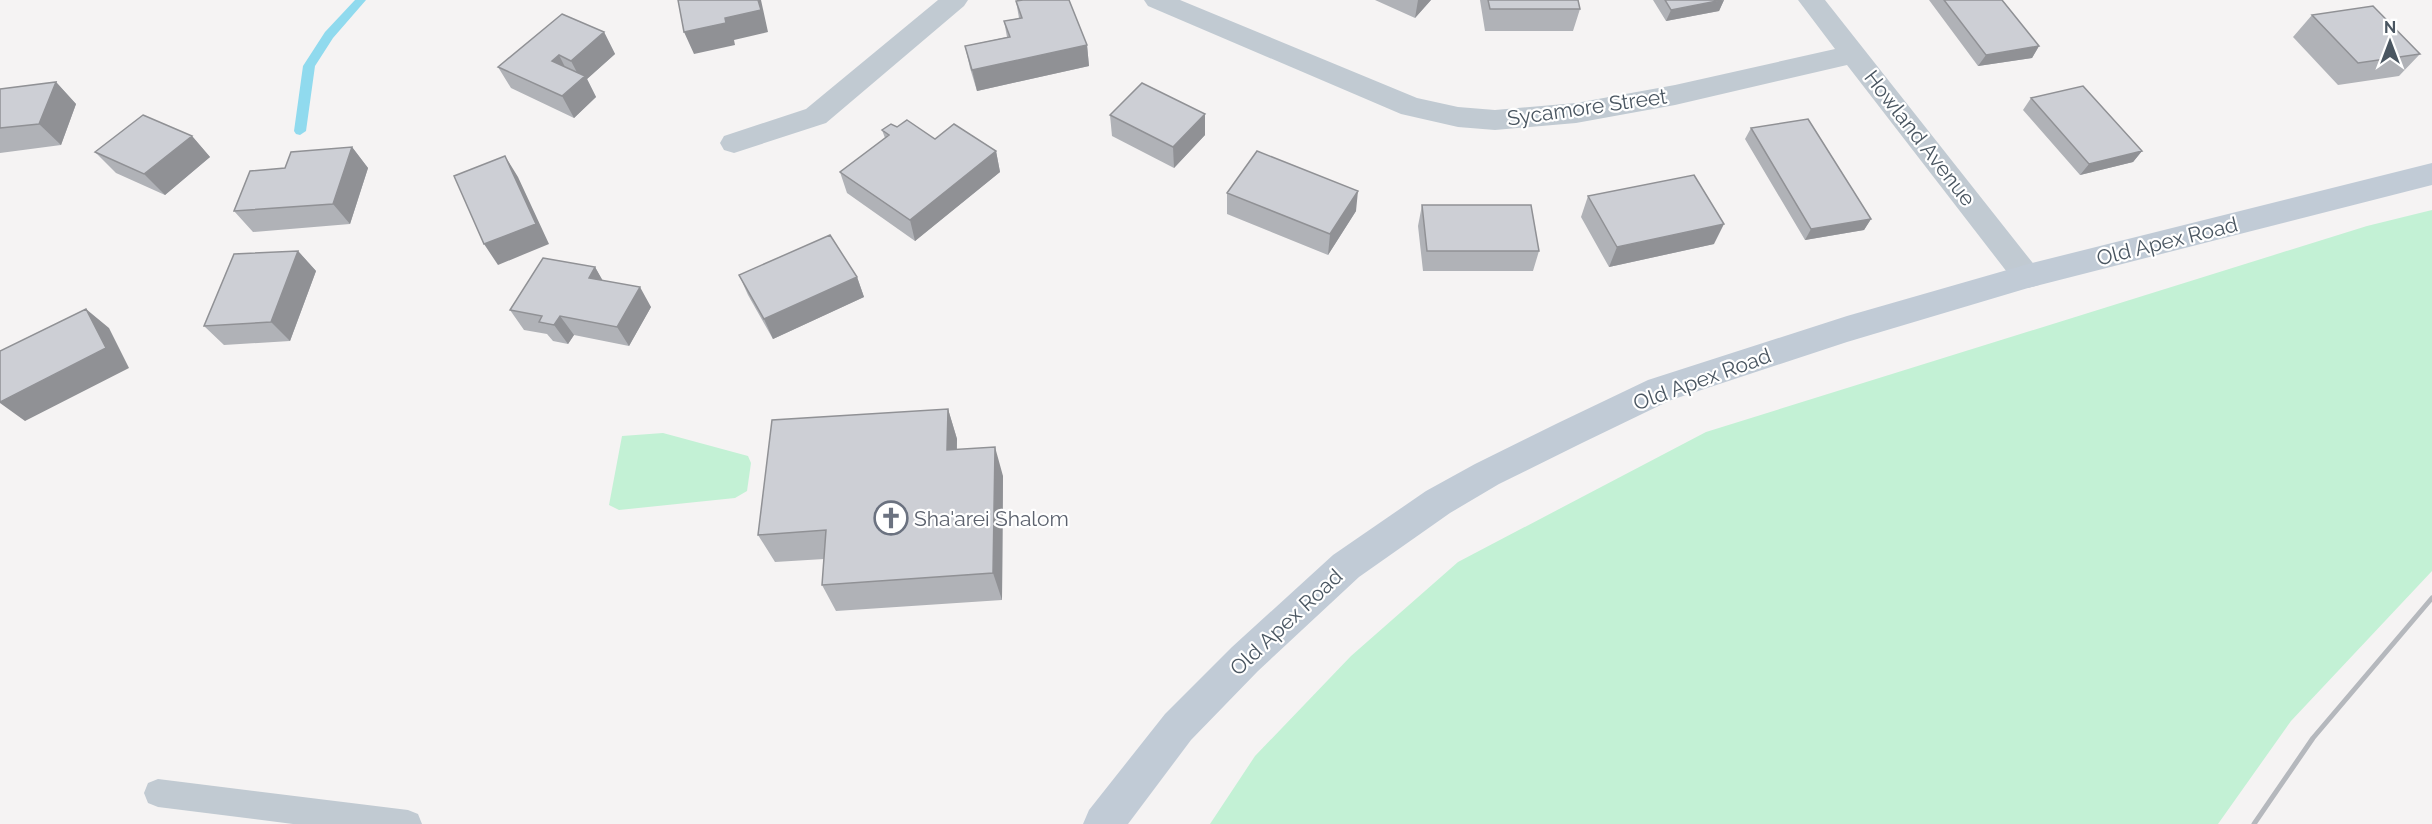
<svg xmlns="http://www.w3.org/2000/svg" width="2432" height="824" viewBox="0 0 2432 824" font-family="Raleway,sans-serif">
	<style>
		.green { fill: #c3f1d5 }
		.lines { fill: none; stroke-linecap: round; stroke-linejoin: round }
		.stream { fill: #90daee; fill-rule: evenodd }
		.lane { fill: #c1cad2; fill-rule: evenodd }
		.street { fill: #c1cad2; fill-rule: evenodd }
		.secondary { fill: #c1cbd6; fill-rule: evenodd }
		.rail { stroke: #b5b8bd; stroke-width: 5 }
		.wall { fill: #b0b2b7 }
		.shaded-wall { fill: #909195 }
		.building { fill: #cdcfd5; stroke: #909195; stroke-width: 1.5 }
		.labels { text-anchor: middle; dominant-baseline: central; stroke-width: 4.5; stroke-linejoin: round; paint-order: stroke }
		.street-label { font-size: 21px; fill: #4a5661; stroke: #fff }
		.worship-label { font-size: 21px; fill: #5b616d; stroke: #fff; text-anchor: start }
	</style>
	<rect width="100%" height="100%" fill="#f5f3f3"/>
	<!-- green -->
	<path class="green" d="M2432,210V571L2291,721L2218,824H1210L1255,756L1351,656L1458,562L1706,432L2367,226Z
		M663,433L748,456L751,463L747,491L735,498L619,510L609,505L622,436Z"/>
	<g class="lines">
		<!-- stream -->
		<path class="stream" d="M355,0H366L333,38L315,66L306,131L300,135L296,134L294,131L303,66L325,32Z"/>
		<!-- lane -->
		<path class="lane" d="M158,779L408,810L418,814L422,824H293L158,807L148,803L144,793L148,783Z"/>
		<!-- street -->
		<path class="street" d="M938,0H968L964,6L826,123L734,153L724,150L720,143L724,136L806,109Z
			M1144,0H1180L1417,98L1458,107L1495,110L1576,103L1675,85L1835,49L1798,0H1825L2043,276L2039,285L2028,288L2017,285L1847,65L1675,105L1576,123L1495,130L1458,127L1401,114L1148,6Z"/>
		<!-- secondary -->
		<path class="secondary" d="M2432,163V185L2028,288L1847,342L1671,400L1582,443L1499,484L1450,513L1359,577L1258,671L1191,740L1128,824H1083L1089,810L1165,714L1232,647L1333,555L1426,491L1475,464L1558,423L1648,380L1847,316L2028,264Z"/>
		<!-- rail -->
		<path class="rail" d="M2254,824L2313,738L2432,598"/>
	</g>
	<!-- wall -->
	<path class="wall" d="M1375,0H1431L1415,18Z
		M1480,0H1578L1580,9L1573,31H1485Z
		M1653,0H1724L1719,11L1666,21Z
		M1929,0H2002L2039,46L2032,58L1978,66Z
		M1016,1L1087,45L1089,66L977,91L970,68L965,46L1007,37L1004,21L1019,18Z
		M2312,15L2420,54L2399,76L2338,85L2293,37Z
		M604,32L615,54L587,79L596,97L574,118L511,88L498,67Z
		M56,82L76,104L61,145L0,153V89Z
		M2031,98L2142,151L2133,162L2080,175L2023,110Z
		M1110,115L1205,135L1174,168L1112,136Z
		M897,127L935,139L996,151L1000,172L915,241L847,193L840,172L885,138L882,130Z
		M1751,128L1871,219L1864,230L1805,240L1745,139Z
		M192,136L210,157L165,195L116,173L95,152Z
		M352,147L368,168L350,224L253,232L234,211L285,168Z
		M1227,193L1356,211L1328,255L1227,214Z
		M1588,196L1714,244L1609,267L1581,217Z
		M1422,205L1539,251L1533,271H1423L1418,226Z
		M298,251L316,271L290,341L224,345L204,326Z
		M595,267L602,280L651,307L629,346L574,335L568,344L553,341L547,334L524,330L510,310Z
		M739,275L857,277L864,297L773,339L748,295Z
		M948,409L957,439V449L1003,476L1002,600L836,611L822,585L824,559L775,562L758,535Z"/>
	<!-- shaded-wall -->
	<path class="shaded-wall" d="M758,0H761L768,32L734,40L735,45L694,54L684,32L725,18Z
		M1418,0H1431L1415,18Z
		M1724,0L1719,11L1666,21L1671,10Z
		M604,32L615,54L587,79L596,97L574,118L562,96L581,80L571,61Z
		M1087,45L1089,66L977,91L972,70Z
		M2039,46L2032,58L1978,66L1986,55Z
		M559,55L570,77L552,61Z
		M56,82L76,104L61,145L39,124Z
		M1205,114V135L1174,168L1173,147Z
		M192,136L210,157L165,195L144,174Z
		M352,147L368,168L350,224L333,204Z
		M996,151L1000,172L915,241L910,220Z
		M2142,151L2133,162L2080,175L2089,164Z
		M505,156L518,177L549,244L498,265L484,244Z
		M1358,191L1356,211L1328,255L1330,234Z
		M1871,219L1864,230L1805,240L1811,229Z
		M1724,224L1714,244L1609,267L1617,247Z
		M298,251L316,271L290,341L271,322Z
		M595,267L607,288L589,278Z
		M857,277L864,297L773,339L764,319Z
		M640,287L651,307L629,346L617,327Z
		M86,309L109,328L129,368L25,421L0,403V402Z
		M560,316L574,335L568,344L554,325Z
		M948,409L957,439L956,479L947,450Z
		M995,447L1003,476L1002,600L993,573Z"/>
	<!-- building -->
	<path class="building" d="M678,0H758L761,10L725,18L726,23L684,32Z
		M1023,0H1069L1087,45L972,70L965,46L1010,37L1004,21L1022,18L1016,1Z
		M1488,0H1578L1580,9H1490Z
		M1665,0H1722L1671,10Z
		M1944,0H2002L2039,46L1986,55Z
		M2373,6L2420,54L2358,63L2312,15Z
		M562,14L604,32L571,61L559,55L552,61L585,76L562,96L498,67Z
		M56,82L39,124L0,128V89Z
		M1142,83L1205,114L1173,147L1110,115Z
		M2083,86L2142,151L2089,164L2031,98Z
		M143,115L192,136L144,174L95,152Z
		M1808,119L1871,219L1811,229L1751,128Z
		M907,120L935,139L954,124L996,151L910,220L840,172L889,135L882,130L891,124L897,127Z
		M352,147L333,204L234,211L250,171L285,168L291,152Z
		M1257,151L1358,191L1330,234L1227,193Z
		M505,156L536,224L484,244L454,176Z
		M1694,175L1724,224L1617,247L1588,196Z
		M1422,205H1531L1539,251H1427Z
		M830,235L857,277L764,319L739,275Z
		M298,251L271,322L204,326L234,254Z
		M543,258L595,267L589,278L640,287L617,327L560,316L554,325L539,322L542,316L510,310Z
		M86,309L106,348L0,402V351Z
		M948,409L947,450L995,447L993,573L822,585L826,530L758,535L772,420Z"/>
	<!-- icons -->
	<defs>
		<g id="church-ring" transform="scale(1.725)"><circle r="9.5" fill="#fff" stroke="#6b7280" stroke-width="1.5"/><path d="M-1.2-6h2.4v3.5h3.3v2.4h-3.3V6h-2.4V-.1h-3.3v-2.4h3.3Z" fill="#6b7280"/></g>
	</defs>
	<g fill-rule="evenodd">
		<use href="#church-ring" x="891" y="518"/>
	</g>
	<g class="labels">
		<!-- street labels -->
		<g class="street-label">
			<text transform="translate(1587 107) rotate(-8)">Sycamore Street</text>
			<text transform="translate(1920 138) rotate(52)">Howland Avenue</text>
			<text transform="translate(2167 241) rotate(-14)">Old Apex Road</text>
			<text transform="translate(1702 379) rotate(-20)">Old Apex Road</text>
			<text transform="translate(1286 622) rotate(-43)">Old Apex Road</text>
		</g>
		<!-- worship labels -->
		<g class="worship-label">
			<text x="914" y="518">Sha'arei Shalom</text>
		</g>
	</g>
	<!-- north arrow -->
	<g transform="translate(2390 42)" stroke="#ffffff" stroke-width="4.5" paint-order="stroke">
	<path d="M0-4.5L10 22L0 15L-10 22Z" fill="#4a5661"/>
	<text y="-9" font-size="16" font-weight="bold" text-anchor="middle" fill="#4a5661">N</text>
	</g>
</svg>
